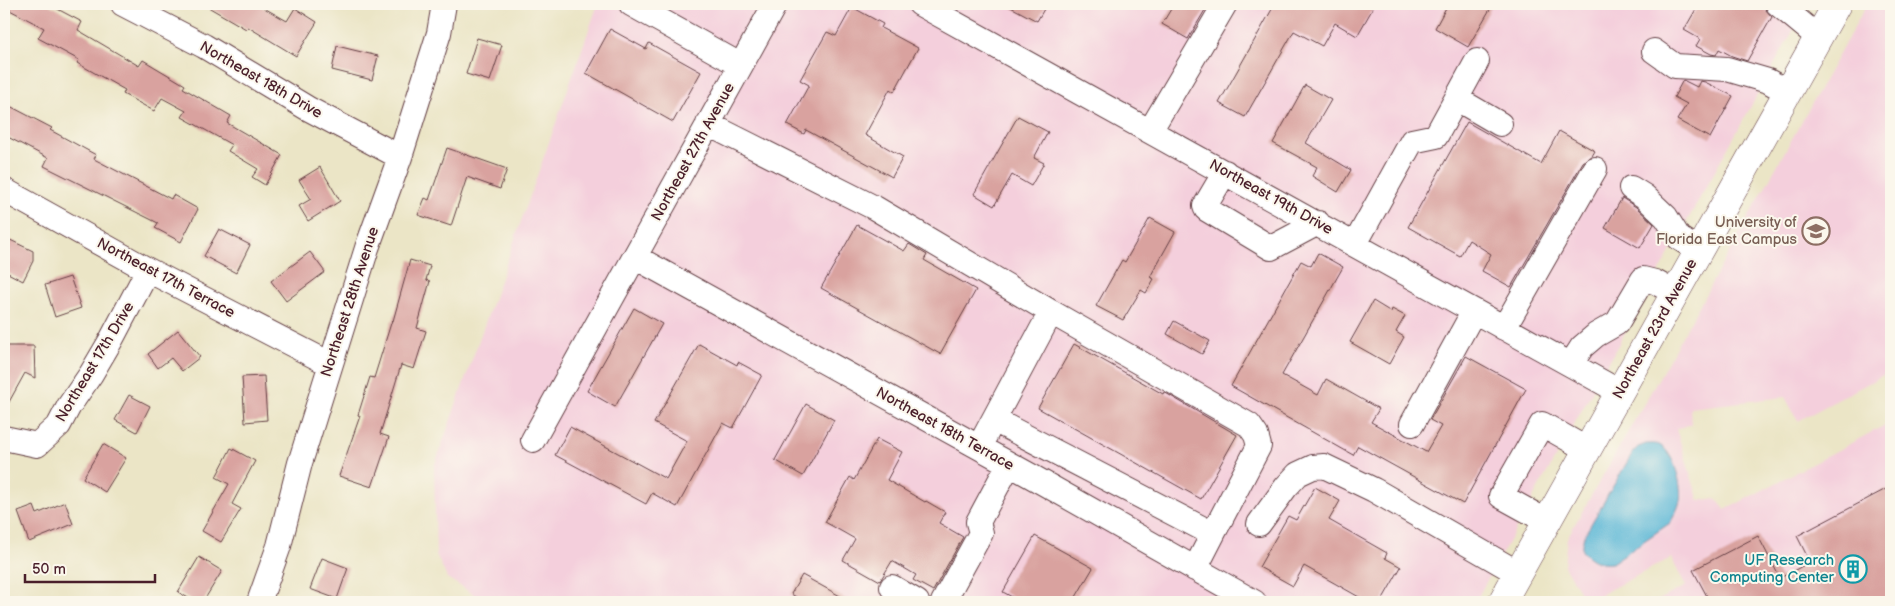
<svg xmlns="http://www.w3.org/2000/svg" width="1895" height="606" viewBox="0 0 1895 606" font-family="'Balsamiq Sans',sans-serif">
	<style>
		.built { fill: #f4cfdc }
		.water { fill: #58b6d6; stroke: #516a80 }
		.building { fill: #d9a29f }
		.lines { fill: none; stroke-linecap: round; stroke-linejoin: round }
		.minor-casing { stroke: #623d42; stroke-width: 26 }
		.major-casing { stroke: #623d42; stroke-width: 29 }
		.minor { stroke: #fff; stroke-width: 24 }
		.major { stroke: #fff; stroke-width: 28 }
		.labels { text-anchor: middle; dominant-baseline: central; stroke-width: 4; stroke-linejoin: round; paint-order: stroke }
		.street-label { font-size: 15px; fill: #4a1f2b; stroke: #fbf7ec }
		.education-label { font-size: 15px; fill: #785e54; stroke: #fbf7ec; text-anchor: end }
		.culture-label { font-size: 15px; fill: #0d838f; stroke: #fbf7ec; text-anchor: end }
	</style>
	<rect width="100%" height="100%" fill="#fbf7ec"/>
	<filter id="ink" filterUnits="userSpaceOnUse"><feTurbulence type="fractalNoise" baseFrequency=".02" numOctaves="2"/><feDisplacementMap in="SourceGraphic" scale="10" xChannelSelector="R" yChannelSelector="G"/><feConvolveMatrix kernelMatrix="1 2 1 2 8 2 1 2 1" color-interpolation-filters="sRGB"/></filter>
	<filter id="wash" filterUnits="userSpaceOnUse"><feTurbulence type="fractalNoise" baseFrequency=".0096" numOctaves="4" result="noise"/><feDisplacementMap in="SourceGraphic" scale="20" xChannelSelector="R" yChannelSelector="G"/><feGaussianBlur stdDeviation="1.12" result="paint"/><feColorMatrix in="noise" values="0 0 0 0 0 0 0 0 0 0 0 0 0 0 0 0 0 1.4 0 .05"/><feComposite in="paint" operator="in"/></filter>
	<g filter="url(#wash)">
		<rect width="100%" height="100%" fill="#ebe5c6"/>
		<!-- built -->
		<path class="built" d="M598,4H1808L1475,602H471L475,595L447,578L436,554L434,467Z
			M1867,4H1891V371L1798,421L1785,397L1690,408L1691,424L1676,429L1699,501L1715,498L1720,502L1725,510L1891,422V499L1886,489L1797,536L1832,602H1804L1788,573L1734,602H1655L1686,586L1671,558L1586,602H1580L1581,594L1564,566L1567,538L1660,376Z"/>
		<!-- water -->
		<path class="water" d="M1646,444C1651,444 1657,443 1661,446C1674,453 1683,487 1680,501C1678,509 1674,516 1670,523L1612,563C1599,565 1591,560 1582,551V543L1584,536L1633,452L1638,447Z"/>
		<g id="blocks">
			<!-- building -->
			<path class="building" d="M4,4H48L82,22L78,30L139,66L143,60L185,85L183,88L231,116L227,123L282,155L265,185L252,177L258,169L228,151L232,145L182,117L186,111L162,98L154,111L123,94L125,90L77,63L79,60L38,38L44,28L4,7Z
				M203,4H257L287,21L295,8L317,22L296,56L248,27L246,29Z
				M1005,4H1047L1037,21Z
				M1174,4H1204L1201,8L1205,10L1188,39L1162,24Z
				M1275,4H1365L1373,8L1357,36L1335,23L1322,46L1294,31L1245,117L1219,103Z
				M1448,4H1493L1468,47L1435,28Z
				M1699,4H1762L1765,5V9L1772,17L1747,61L1732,56L1719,49L1716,55L1711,54L1696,46L1700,39L1684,30Z
				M852,7L883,24L881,28L918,48L894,92L890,89L865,135L903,157L892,177L806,130L804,134L787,125L809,85L800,80L827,32L836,36Z
				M610,29L646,49L649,43L701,72L673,122L586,73Z
				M477,38L502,45L490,81L466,74Z
				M337,46L378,56L372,80L332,70Z
				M1683,80L1697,87L1700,81L1705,82L1733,96L1710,138L1677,120L1687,104L1674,97Z
				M1305,85L1331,100L1306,143L1351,170L1338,192L1312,176L1317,167L1273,143Z
				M4,103L52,128L50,130L96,155L94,159L171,199L173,195L198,209L181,242L155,228L158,223L44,166L48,158L4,135Z
				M1018,116L1048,132L1034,158L1044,163L1031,186L1012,175L994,206L974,194Z
				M1467,122L1541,164L1559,131L1595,151L1592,156L1583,162L1511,287L1482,271L1491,254L1469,240L1460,256L1408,227Z
				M447,148L507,169L500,189L467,177L451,226L418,215L425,198L429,200Z
				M320,167L340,201L308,221L299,206L311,199L299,180Z
				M1622,198L1636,207L1654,224L1640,248L1605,228Z
				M1150,218L1175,232L1150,277L1154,279L1146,293L1141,290L1123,320L1096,306L1122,260L1125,262Z
				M857,225L904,251L909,244L927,255L924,260L976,290L940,354L821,288Z
				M219,229L250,245L236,273L204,256Z
				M4,237L33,251V261L23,281L4,271Z
				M310,252L325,272L286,301L271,281Z
				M1318,253L1343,267L1282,375L1318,395L1326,379L1379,409L1371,422L1426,452L1441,426L1430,420L1466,356L1526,389L1463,504L1358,446L1353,455L1231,386L1301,261L1311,266Z
				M410,260L430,266L426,280L430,281L417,328L426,331L414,369L401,365L380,434L389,437L372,487L339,476L360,416L358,415L370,377L374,378L392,320L393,321Z
				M70,277L81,308L55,317L45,285Z
				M1373,301L1391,312L1392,309L1405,316L1396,332L1404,337L1389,364L1350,342Z
				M634,308L662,324L615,407L587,391Z
				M1174,321L1210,341L1202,354L1167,334Z
				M178,330L200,357L182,371L171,358L158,368L148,354Z
				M699,344L737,365L738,362L762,375L733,428L723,423L677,507L652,493L646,504L555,455L570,427L666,479L687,441L654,423Z
				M1074,344L1163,394L1164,392L1237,435L1201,499L1038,408Z
				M4,346H34L35,378L25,373L4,411Z
				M264,376L267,420L245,422L242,377Z
				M129,395L150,406L137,432L115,420Z
				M806,404L834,420L803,476L775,460Z
				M877,439L902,452L887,480L925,502L926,501L945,512L939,523L963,537L933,591L913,580L916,575L892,561L880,581L843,560L855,539L825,522L850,477L854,480Z
				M103,444L126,458L105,492L83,478Z
				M231,448L255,461L232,504L241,509L221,542L202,531L229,484L216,477Z
				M1315,487L1340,501L1329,520L1387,553L1385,558L1401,567L1381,602H1368L1304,566L1293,586L1259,567L1288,516L1296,520Z
				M1886,489L1891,499V602H1710L1693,570L1758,536L1780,578L1810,562L1797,536Z
				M65,502L73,524L29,542L18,512L34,506L37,514Z
				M1035,536L1093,568L1073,602H1021L1003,592Z
				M199,557L222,571L203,602H195L178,592Z
				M322,558L348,568L337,599L310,589Z
				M802,575L851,602H805L791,594Z"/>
		</g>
	</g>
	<g filter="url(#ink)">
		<use href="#blocks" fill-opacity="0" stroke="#623d42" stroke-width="1"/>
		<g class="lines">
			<!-- minor casing -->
			<g class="minor-casing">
				<path id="minor" d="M123,4L204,46L307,108L400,157
					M631,4L740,65
					M920,4L1620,392
					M1778,4L1818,37
					M1654,51L1675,66L1727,69L1768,81L1788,92
					M1457,99L1500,124
					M708,124L875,208L1051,312L979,447
					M1150,131L1225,4
					M1225,172L1205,206L1206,209L1271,248L1318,223
					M1631,188L1644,196L1666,217L1679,238L1699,251
					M4,190L148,270L330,364
					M1355,244L1412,141L1436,136L1477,61
					M635,257L1031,476L1254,602
					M1051,312L1249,425L1256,435L1259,446L1213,534
					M1504,328L1595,169
					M1571,364L1582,347L1596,335L1617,323L1643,279L1655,282L1675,293
					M994,420L1213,534L1195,569
					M1412,424L1474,311
					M4,438L37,445L59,425L69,406L91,374L111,340L148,270
					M533,440L775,4
					M1548,522L1501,496L1542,424L1588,450
					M1259,524L1286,487L1298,474L1313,467L1324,466L1374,490L1518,573
					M892,587L917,602
					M259,602L279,546L300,463L367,248L400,157L439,33L444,4
					M943,602L981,533L978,522L1009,464"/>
			</g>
			<!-- major casing -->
			<g class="major-casing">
				<path id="major" d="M1502,602L1837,4"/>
			</g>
			<!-- minor -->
			<use href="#minor" class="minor"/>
			<!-- major -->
			<use href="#major" class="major"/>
		</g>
	</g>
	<!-- icons -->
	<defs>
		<g id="university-ring" transform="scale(1.4375)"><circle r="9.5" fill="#fbf7ec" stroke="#8d6e63" stroke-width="1.5"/><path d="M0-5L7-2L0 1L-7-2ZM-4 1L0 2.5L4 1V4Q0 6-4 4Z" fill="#8d6e63"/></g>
		<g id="building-ring" transform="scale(1.4375)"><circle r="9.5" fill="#fbf7ec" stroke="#0f9aa8" stroke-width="1.5"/><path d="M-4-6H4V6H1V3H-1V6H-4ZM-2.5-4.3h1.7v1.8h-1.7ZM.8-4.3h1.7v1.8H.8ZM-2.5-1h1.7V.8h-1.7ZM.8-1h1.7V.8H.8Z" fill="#0f9aa8"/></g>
	</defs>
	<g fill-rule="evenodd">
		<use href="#university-ring" x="1816" y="231"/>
		<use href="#building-ring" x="1853" y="569"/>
	</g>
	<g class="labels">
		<!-- street labels -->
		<g class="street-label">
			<text transform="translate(261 80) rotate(30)">Northeast 18th Drive</text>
			<text transform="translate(693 152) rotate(-61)">Northeast 27th Avenue</text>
			<text transform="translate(1271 197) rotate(29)">Northeast 19th Drive</text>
			<text transform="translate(166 278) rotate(28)">Northeast 17th Terrace</text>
			<text transform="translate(350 302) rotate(-72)">Northeast 28th Avenue</text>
			<text transform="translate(1655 329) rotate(-61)">Northeast 23rd Avenue</text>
			<text transform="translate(95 362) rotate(-59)">Northeast 17th Drive</text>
			<text transform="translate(945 429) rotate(29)">Northeast 18th Terrace</text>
		</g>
		<!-- education labels -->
		<g class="education-label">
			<text x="1797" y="222">University of<tspan x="1797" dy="17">Florida East Campus</tspan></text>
		</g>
		<!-- culture labels -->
		<g class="culture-label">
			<text x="1834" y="560">UF Research<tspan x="1834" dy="17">Computing Center</tspan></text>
		</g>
	</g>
	<!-- margin -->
	<rect width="1895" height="606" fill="none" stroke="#fbf7ec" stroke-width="20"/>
	<!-- scale -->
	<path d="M25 574v8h130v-8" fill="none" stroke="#4a1f2b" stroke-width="2.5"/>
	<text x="32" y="574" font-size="15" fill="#4a1f2b" stroke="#fbf7ec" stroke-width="4" paint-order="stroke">50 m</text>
</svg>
